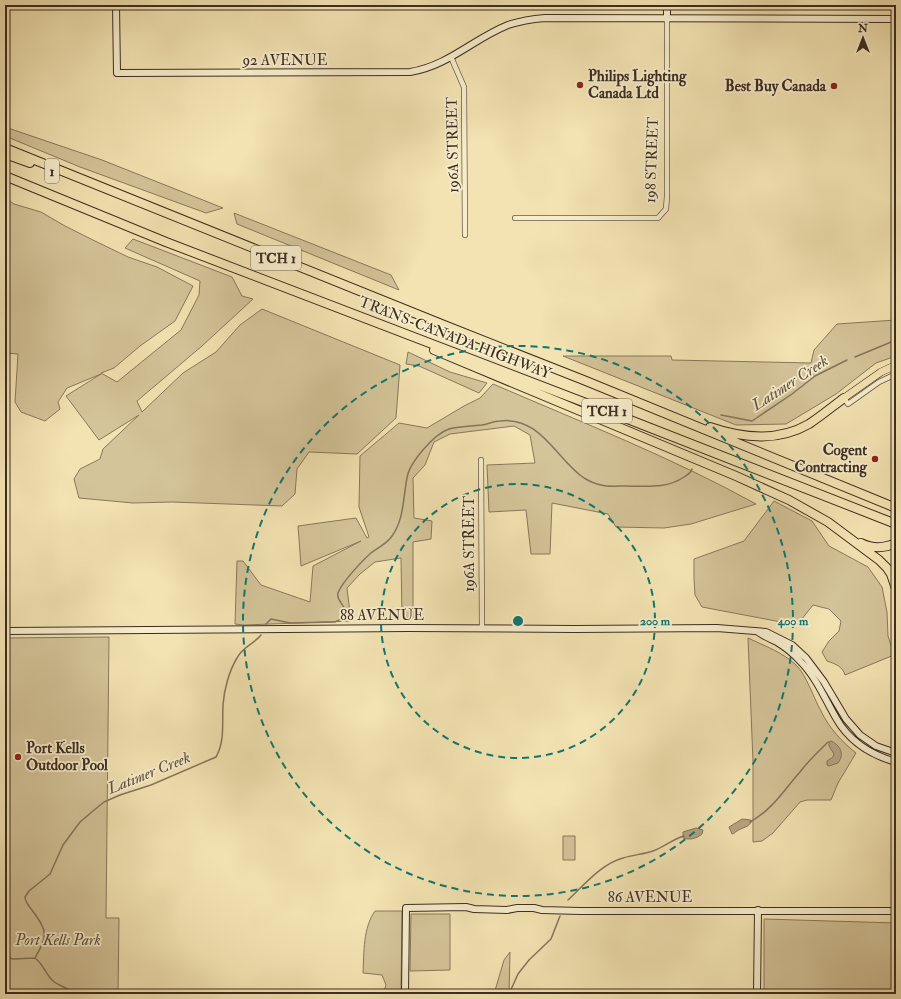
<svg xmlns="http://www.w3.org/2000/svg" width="901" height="999" viewBox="0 0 901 999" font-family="'IM FELL Double Pica',serif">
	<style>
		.green { fill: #d4c499; stroke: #88785d }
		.water { fill: #b5a581; stroke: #85755b }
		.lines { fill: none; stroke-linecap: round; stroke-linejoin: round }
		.stream { stroke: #85755b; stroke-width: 1.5 }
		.street-casing { stroke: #6a5a45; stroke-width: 6 }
		.secondary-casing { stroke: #3d2d21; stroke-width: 8 }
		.primary-casing { stroke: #3d2d21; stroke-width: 8 }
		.highway-casing { stroke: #3d2d21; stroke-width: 10 }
		.street { stroke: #f7edcd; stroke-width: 4.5 }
		.secondary { stroke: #f7edcd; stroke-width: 6 }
		.primary { stroke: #f3e3b2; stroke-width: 7 }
		.highway { stroke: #f3e3b2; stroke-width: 8 }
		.ring { fill: none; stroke: #0f766e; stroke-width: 2; stroke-dasharray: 7 5 }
		.poi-dot { fill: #8f2418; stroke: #f7edcd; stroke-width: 1.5 }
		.labels { text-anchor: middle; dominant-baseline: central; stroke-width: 3.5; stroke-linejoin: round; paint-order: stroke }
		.shield { fill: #f7edcd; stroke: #756755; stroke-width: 1 }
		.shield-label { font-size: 14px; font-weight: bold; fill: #3d2d21 }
		.street-label { font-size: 15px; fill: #3d2d21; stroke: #f7edcd }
		.poi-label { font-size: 15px; font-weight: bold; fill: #3d2d21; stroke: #f7edcd; text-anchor: start }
		.park-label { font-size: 15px; font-style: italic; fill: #5b4b39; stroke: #f7edcd }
		.water-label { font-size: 16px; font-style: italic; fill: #61513e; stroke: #f7edcd }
		.centre { fill: #0f766e; stroke: #f7edcd; stroke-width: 2 }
		.ring-label { font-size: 12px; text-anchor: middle; font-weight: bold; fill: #0f766e; stroke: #f7edcd; stroke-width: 3.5; stroke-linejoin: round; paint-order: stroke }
	</style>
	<rect width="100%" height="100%" fill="#f3e3b2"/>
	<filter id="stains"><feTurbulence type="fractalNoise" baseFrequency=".005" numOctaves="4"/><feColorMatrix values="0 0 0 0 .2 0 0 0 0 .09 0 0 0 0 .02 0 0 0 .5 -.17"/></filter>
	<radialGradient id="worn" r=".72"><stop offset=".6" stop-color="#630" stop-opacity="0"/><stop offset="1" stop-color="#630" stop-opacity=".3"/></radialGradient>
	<!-- green -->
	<path class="green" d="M5,127L102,160L223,208L206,213L80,167L5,136Z
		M5,198L14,204L41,212L65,226L95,241L128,257L157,267L193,286L175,321L140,346L114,368L101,373L117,382L181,330L199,295L200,281L125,248L133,239L232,277L242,296L253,299L202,346L137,401L142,412L183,373L216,352L240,325L262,309L400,365L396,418L357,454L309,452L297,469L295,494L282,506L172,502L133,503L79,498L74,479L80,469L100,459L103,449L139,415L99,440L66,396L101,374L67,388L58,402L60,409L45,421L21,412L15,402L18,354L5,353Z
		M234,213L391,275L399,290L237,224Z
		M896,320V356L876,363L836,394L786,424L736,425L563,356H671L672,360L811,363L814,350L837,324Z
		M408,352L450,372L487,383L479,393L419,366L406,364Z
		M493,384C581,422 671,457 756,504L691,524L664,528L616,527L608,514L552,503L550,554H531L526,510L489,512L487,465L535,463L530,435L514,426L450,434L434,442L425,465L413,478L414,518L432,521L431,539L413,542V618L402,617L401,558L375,562L360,574L347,588L351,621L244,625L235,624L237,561H243L261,585L310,602L313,566L361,541L301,566L298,526L356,518L367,538L369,537L359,507L360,456L399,423L427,428L464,406L480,398Z
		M774,501L812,521L829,546L868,567L882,587L887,612L888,636L894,655L845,675C843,667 836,664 827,661L822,652L829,641L839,631L841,621L829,609L813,605L797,625L702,607L695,595L694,579V559L744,541Z
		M109,637L106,918H119L118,994H5V638Z
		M748,638C765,646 782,652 796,665C806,674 814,699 821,711C829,728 842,742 856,753L838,783L831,800H807L800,802L773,833L762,841L753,842V762Z
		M563,836H575V860H563Z
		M375,911H402L401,994H383L386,985L382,975L363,973C364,952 363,928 375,911Z
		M411,914H450V970L410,971Z
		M764,919L896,923V994H764Z
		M510,952L509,994H494L504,960Z"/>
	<!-- water -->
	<path class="water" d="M831,741C840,745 845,754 838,763L829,766L827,765V761L833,757L834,754L829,746V742Z
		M742,819L751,820L752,821C748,828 743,827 737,831C735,832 734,834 732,834L729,827Z
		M696,828L703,830L702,834C696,839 690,840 683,838V832Z"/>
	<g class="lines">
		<!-- stream -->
		<path class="stream" d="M855,357L896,340
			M721,415L752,421L792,394L815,376L847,360
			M266,624L271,619L290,623L335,622C339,621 340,619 342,617C351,607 335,602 338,593C342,582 362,561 371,553C378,547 387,544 392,536C404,520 403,498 407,478C409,463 434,434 449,429C459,426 472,426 482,425C488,424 494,421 500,421C541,416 556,459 584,478C589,481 596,484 601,485C608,487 618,486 625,486C645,486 667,489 684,477C687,475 691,473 692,469
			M750,822C773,809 783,791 800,772C808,761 818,752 828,742
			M568,900C584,885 601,864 623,858C633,855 644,854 653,851C664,847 673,839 684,836
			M5,957L13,959L35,958C48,935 48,932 32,910C29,906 25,902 25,897L29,891L50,874L63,845L80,822L93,811L104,802L120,795L151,785L216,757C225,742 222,722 223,705C224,690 229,671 237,658C242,647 254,644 261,635
			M35,958C43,964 46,974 52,980C58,986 68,987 74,994
			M509,994L518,974L529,960L551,939L560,916"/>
		<!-- street casing -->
		<g class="street-casing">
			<path id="street" d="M451,57L464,87L465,235
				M515,218H658L666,209L667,196V18
				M844,398L848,404L879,382L896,374
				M481,460L482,628"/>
		</g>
		<!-- secondary casing -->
		<g class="secondary-casing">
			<path id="secondary" d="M116,5L117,73L410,72C448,66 473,39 508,25C520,21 532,19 545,18L896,19
				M667,18V5
				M5,631L408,628L574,629L717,628L766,632L792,645L806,658L824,682L846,719L860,735L876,746L896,753
				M758,632C764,636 770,639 777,642C785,647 794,654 800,661C816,677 825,699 836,718C849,741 871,755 896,762
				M405,994L406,908L466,907L474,909L507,910L517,908H534L542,910L580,911H896
				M757,994L758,910"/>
		</g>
		<!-- primary casing -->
		<g class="primary-casing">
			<path id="primary" d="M844,398L881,372L896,365"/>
		</g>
		<!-- highway casing -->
		<g class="highway-casing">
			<path id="highway" d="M5,148L444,325L586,381L896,508
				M5,154L30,163
				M5,176L166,242L625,418L896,524
				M434,350L736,476L789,500L828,522L879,560L887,568L891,574L896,589
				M710,427C742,438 778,442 809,424C821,416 832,407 844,398
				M861,543C873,549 885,548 896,543"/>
		</g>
		<!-- street -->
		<use href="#street" class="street"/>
		<!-- secondary -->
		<use href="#secondary" class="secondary"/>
		<!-- primary -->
		<use href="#primary" class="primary"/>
		<!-- highway -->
		<use href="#highway" class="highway"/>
	</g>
	<!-- distance rings -->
	<g class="ring">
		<circle cx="518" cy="621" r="137"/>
		<circle cx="518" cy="621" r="275"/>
	</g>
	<!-- markers -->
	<g class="poi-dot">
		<circle cx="580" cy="85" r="4"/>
		<circle cx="834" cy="86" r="4"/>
		<circle cx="875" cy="459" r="4"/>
		<circle cx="18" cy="757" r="4"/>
	</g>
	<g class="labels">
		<!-- shield labels -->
		<g class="shield">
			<rect x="45" y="159" width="14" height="24" rx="3"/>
			<rect x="251" y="246" width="50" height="24" rx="3"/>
			<rect x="582" y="399" width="50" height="24" rx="3"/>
		</g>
		<g class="shield-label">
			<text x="52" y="171">1</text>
			<text x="276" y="258">TCH 1</text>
			<text x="607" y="411">TCH 1</text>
		</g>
		<!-- street labels -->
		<g class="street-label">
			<text x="285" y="60">92 AVENUE</text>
			<text transform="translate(453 145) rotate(-91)">196A STREET</text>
			<text transform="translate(652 160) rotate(-88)">198 STREET</text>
			<text transform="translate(455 338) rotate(21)">TRANS-CANADA HIGHWAY</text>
			<text transform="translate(469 544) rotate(-90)">196A STREET</text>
			<text x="382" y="615">88 AVENUE</text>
			<text x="650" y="897">86 AVENUE</text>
		</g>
		<!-- poi labels -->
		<g class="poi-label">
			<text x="588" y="76">Philips Lighting<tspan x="588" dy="17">Canada Ltd</tspan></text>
			<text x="826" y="86" text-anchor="end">Best Buy Canada</text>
			<text x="867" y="450" text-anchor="end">Cogent<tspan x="867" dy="17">Contracting</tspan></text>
			<text x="26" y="748">Port Kells<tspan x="26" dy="17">Outdoor Pool</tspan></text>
		</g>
		<!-- park labels -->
		<g class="park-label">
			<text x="58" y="940">Port Kells Park</text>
		</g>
		<!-- water labels -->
		<g class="water-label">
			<text transform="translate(790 383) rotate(-33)">Latimer Creek</text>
			<text transform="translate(149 773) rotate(-22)">Latimer Creek</text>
		</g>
	</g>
	<circle cx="518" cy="621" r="6" class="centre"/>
	<g class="ring-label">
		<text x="655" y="625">200 m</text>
		<text x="793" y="625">400 m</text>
	</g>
	<!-- margin -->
	<rect width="901" height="999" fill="none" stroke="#f3e3b2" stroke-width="20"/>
	<rect x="6" y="6" width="889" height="987" fill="none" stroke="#3d2d21" stroke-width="2"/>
	<rect x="10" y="10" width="881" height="979" fill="none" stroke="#3d2d21"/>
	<!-- north arrow -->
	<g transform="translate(863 38)" stroke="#f7edcd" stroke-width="3" paint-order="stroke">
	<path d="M0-3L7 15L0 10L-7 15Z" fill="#3d2d21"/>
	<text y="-6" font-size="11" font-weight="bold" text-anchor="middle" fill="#3d2d21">N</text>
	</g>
	<rect width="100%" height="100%" filter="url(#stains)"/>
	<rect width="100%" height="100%" fill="url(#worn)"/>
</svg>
